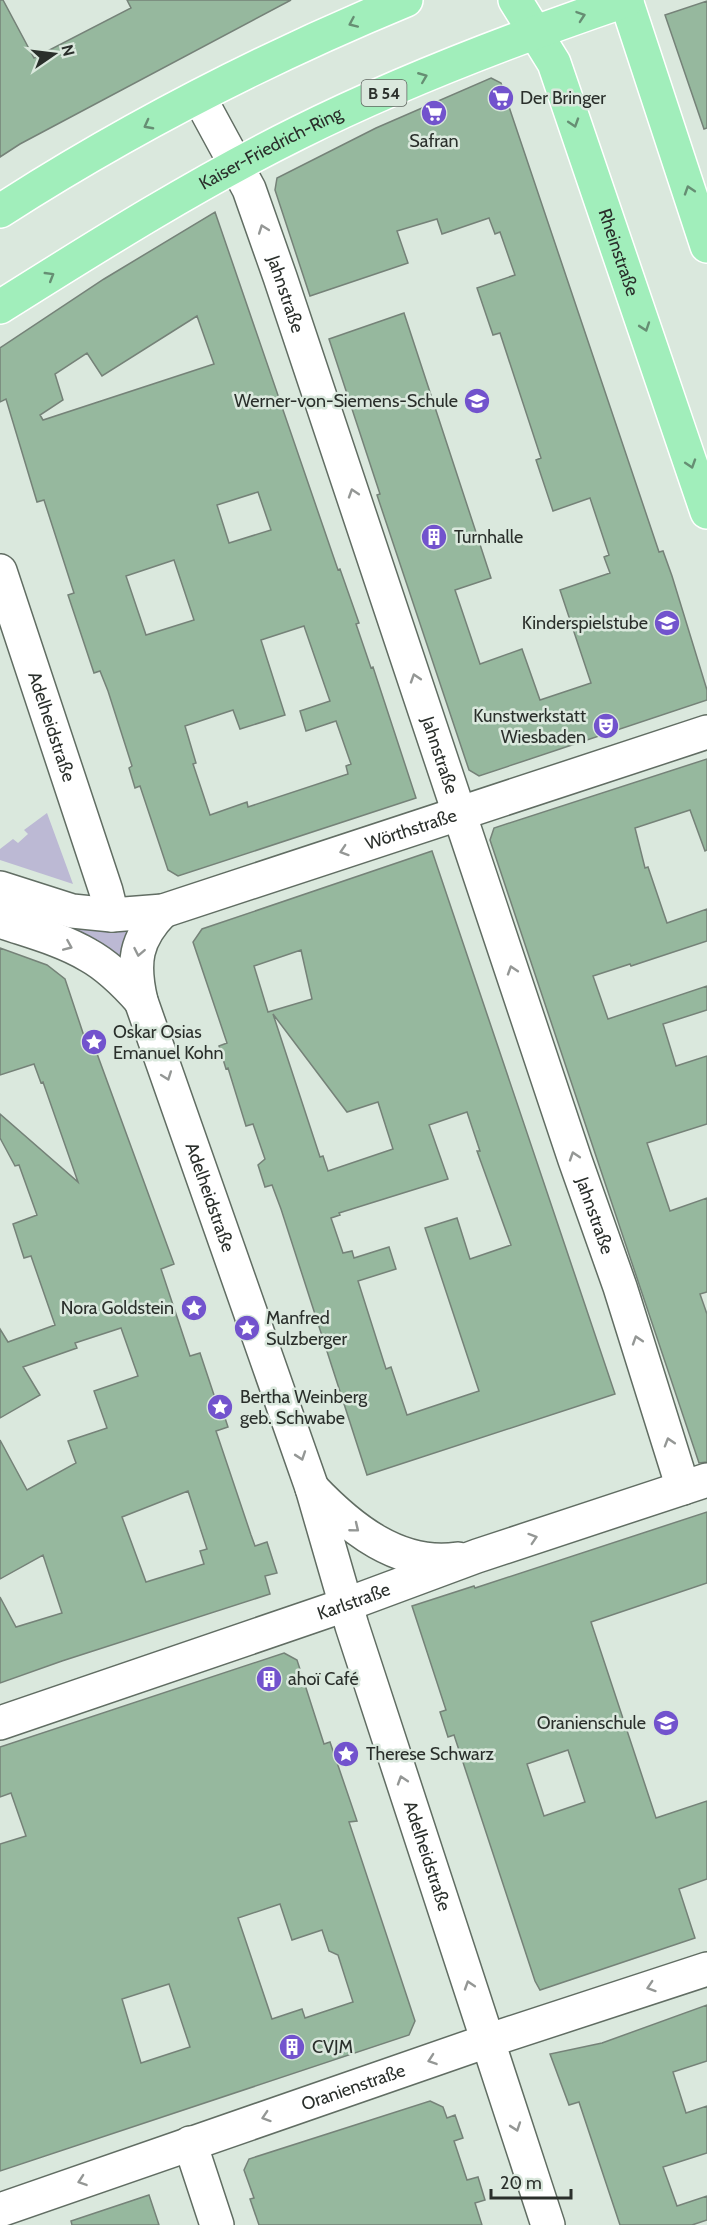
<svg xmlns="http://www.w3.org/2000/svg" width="707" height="2225" viewBox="0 0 707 2225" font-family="Cabin,sans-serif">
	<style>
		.green { fill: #bcb9d4 }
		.building { fill: #96b89e; stroke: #758278; stroke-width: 1.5; fill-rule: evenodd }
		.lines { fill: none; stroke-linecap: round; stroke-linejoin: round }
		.minor-casing { stroke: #616d63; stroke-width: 36 }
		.major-casing { stroke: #fff; stroke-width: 36 }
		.minor { stroke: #fff; stroke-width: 33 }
		.major { stroke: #a1eebb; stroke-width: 33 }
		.oneway { stroke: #668e73 }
		.oneway2 { stroke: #949795 }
		.labels { text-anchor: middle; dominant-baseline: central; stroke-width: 5; stroke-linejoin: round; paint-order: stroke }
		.shield { fill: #dae8dd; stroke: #5f6660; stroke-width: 1.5 }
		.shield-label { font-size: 16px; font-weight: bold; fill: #2a2f2b }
		.poi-label { font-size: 18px; fill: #2a2f2b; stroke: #dae8dd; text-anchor: start }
		.street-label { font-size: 18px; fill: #2a2f2b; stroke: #dae8dd }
	</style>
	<rect width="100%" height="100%" fill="#dae8dd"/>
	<!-- green -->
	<path class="green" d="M47,813L73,884L0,860V849L13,839L18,843L28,834L24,830Z
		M77,919L134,922L127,965L74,938Z"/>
	<!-- building -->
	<path class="building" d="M0,0H3L34,58L131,8L127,0H291L20,144L0,157Z
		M707,1V128L704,129L665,15Z
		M491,78L501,83L659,552L663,551L672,576L707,690V700L479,776L469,770L377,495L380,494L329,339L404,313L491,578L455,590L480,664L522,649L540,700L591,683L560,590L610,573L604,557L609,555L590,498L553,511L536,460L541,458L500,333L493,335L477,288L515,275L500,232L495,234L489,218L442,234L437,219L397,231L408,263L310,296L275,190L277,178L376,128Z
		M215,212L338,570L340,569L359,623L356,624L371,668L373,667L416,798L178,876L168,870L140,786L135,788L129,768L132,766L108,691L100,671L94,673L68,595L74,593L44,500L37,502L6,399L0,402V348L104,279ZM197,316L214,364L43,420L40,415L63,400L55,374L87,353L102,376ZM258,492L271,530L229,543L217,505ZM174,560L194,620L146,635L126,576ZM304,626L330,701L300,711L306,731L336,721L351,764L346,766L348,774L248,807L247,802L210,815L193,764L196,763L185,726L233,710L240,729L285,715L261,640Z
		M707,759V850L705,851L690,810L635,828L645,868L648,867L667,923L707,909V941L631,966L630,964L593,976L608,1019L707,986V1010L663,1024L676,1066L707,1056V1124L647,1143L670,1211L707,1198V1292L700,1294L707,1314V1462L699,1463L490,840L494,828Z
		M432,851L615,1394L367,1475L281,1209L272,1185L265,1187L258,1165L265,1159L253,1124L246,1126L228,1068L226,1069L219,1046L227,1043L193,942L202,929ZM301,950L312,999L268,1012L254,966ZM273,1014L347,1112L378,1102L393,1149L328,1171L323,1156L320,1157ZM467,1112L480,1151H477L511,1245L470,1259L457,1218L425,1228L479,1391L407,1415L391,1367L386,1369L358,1281L396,1269L389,1247L354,1258L352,1251L343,1253L331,1218L340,1215L339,1213L448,1179L429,1125Z
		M0,948L47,965L65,979L86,1042L92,1040L174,1264L161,1269L190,1356L200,1353L218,1407L221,1406L228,1427L216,1431L251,1535L255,1546L267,1542L277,1573L265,1576L270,1594L62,1661L0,1683V1597L16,1627L62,1613L43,1555L0,1579V1440L27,1490L76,1463L68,1441L107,1428L94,1391L138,1376L121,1328L75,1343L77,1348L23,1367L40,1395L0,1418V1329L8,1342L55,1325L31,1256L24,1258L13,1224L37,1215L19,1165L15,1166L0,1138V1114L78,1182L43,1082L41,1083L34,1064L0,1075ZM188,1491L207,1549L200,1551L204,1564L146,1582L122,1517Z
		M707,1512V1583L591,1622L656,1818L707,1801V1879L679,1889L695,1938L540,1990L535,1981L454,1735L448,1737L440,1712L446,1710L412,1606L474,1586L475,1588ZM568,1750L585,1802L544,1816L527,1764Z
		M284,1653L297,1660L324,1744L330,1742L357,1821L349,1822L415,2021L409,2035L0,2171V1844L26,1836L11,1793L0,1797V1747ZM280,1904L292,1940L322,1930L329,1951L338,1955L353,2002L305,2018L302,2009L272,2019L238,1918ZM169,1984L190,2047L141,2063L122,1999Z
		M707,2005V2061L673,2072L686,2113L707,2106V2153L663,2167L677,2206L707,2196V2220L692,2225H620L579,2102L569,2105L550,2054L602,2043Z
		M430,2101L443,2107L447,2118L455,2115L463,2138L454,2141L467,2180L478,2177L485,2200L475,2203L482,2225H259L250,2199L254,2198L244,2170L249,2159Z
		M149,2195L159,2225H72L71,2221Z"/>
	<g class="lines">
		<!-- minor casing -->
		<g class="minor-casing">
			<g id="minor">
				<path id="s1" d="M199,97L249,189L280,277L575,1160L620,1287L683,1488"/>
				<path id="s2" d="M0,571L106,891L112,915"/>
				<path id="s3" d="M0,888L72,911L112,915L163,911L707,732"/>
				<path id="s4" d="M163,911C135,939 132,963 141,1001L312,1488L352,1626L548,2225"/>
				<path d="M0,921C29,931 61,939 88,955C108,966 126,984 141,1001"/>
				<path d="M312,1488C350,1528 399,1568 458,1559"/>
				<path id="s5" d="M0,1723L345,1605L477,1556L707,1480"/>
				<path d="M190,2143L217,2225"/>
				<path id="s6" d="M0,2210L487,2041L707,1969"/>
			</g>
		</g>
		<!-- major casing -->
		<g class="major-casing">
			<g id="major">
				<path id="s7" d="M515,0L554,63L707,512"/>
				<path d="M626,0L707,246"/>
				<path d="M0,211C126,130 268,57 406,0"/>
				<path id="s8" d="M0,307C97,246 195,184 298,133C404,80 515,38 627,0"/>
			</g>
		</g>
		<!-- minor -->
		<use href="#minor" class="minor"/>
		<!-- major -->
		<use href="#major" class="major"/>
	</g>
	<!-- one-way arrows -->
	<defs><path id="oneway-chevron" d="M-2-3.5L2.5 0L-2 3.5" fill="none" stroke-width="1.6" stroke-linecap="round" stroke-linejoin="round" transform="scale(1.5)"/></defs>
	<g class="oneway">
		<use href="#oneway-chevron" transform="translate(581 16) rotate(-19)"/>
		<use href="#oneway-chevron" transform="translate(353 23) rotate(156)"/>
		<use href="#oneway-chevron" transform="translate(423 77) rotate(-22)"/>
		<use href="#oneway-chevron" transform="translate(574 123) rotate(72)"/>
		<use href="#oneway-chevron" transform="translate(148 125) rotate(152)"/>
		<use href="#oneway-chevron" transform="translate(689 190) rotate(-108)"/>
		<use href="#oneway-chevron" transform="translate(50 276) rotate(-31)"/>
		<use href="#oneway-chevron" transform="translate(645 327) rotate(71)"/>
		<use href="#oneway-chevron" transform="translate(691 464) rotate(72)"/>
	</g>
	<g class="oneway2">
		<use href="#oneway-chevron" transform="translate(263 229) rotate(-110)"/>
		<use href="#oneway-chevron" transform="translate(353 493) rotate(-108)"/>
		<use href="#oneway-chevron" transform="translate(415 678) rotate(-108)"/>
		<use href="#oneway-chevron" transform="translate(344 851) rotate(162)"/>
		<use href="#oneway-chevron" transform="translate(68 946) rotate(23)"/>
		<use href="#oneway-chevron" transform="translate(139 952) rotate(101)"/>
		<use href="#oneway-chevron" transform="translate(512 970) rotate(-108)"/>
		<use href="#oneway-chevron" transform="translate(167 1076) rotate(70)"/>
		<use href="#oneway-chevron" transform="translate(574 1156) rotate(-108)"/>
		<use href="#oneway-chevron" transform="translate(637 1340) rotate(-108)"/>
		<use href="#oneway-chevron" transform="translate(669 1442) rotate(-107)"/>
		<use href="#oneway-chevron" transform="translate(301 1456) rotate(71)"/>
		<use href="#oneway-chevron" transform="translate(355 1528) rotate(39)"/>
		<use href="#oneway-chevron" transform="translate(533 1538) rotate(-18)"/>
		<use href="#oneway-chevron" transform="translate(402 1780) rotate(-108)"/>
		<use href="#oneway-chevron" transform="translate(469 1985) rotate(-108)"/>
		<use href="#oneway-chevron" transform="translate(651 1987) rotate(162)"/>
		<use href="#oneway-chevron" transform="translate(432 2060) rotate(161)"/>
		<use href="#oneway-chevron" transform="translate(266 2117) rotate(162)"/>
		<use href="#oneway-chevron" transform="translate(516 2127) rotate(71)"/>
		<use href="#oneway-chevron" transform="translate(82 2181) rotate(161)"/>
	</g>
	<!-- icons -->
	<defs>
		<g id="supermarket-disc" transform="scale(1.35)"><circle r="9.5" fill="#7253cd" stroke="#dae8dd"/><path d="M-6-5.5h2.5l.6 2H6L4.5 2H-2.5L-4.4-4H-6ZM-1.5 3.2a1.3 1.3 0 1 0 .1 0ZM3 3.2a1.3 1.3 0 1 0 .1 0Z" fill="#fff"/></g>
		<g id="school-disc" transform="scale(1.35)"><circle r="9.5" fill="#7253cd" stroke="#dae8dd"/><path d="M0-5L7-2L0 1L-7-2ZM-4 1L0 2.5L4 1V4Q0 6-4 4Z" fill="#fff"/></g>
		<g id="building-disc" transform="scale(1.35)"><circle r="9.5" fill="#7253cd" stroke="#dae8dd"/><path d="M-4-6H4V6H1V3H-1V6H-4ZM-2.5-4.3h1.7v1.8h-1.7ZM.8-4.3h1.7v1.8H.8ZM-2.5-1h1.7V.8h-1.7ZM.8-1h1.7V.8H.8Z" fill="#fff"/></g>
		<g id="theatre-disc" transform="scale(1.35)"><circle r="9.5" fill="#7253cd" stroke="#dae8dd"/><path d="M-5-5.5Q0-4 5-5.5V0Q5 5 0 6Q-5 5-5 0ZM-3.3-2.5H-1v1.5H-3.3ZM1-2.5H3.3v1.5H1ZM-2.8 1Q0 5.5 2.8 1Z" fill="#fff"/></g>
		<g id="sight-disc" transform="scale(1.35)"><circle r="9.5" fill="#7253cd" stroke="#dae8dd"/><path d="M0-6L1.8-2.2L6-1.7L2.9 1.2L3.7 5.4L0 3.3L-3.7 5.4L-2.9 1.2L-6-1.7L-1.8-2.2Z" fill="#fff"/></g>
	</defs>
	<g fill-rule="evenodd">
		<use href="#supermarket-disc" x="501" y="98"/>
		<use href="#supermarket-disc" x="434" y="113"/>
		<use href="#school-disc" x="477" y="401"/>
		<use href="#building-disc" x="434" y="537"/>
		<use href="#school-disc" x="667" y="623"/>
		<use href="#theatre-disc" x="606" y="726"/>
		<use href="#sight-disc" x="94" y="1042"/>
		<use href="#sight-disc" x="194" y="1308"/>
		<use href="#sight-disc" x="247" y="1328"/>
		<use href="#sight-disc" x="220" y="1407"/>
		<use href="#building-disc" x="269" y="1679"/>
		<use href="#school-disc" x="666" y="1723"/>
		<use href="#sight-disc" x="346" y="1754"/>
		<use href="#building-disc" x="292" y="2047"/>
	</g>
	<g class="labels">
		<!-- shield labels -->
		<rect class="shield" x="361.5" y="80" width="45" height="26" rx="4.5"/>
		<g class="shield-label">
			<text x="384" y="93">B 54</text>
		</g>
		<!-- poi labels -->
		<g class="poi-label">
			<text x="520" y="98">Der Bringer</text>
			<text x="434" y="141" text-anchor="middle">Safran</text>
			<text x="458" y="401" text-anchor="end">Werner-von-Siemens-Schule</text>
			<text x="454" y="537">Turnhalle</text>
			<text x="648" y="623" text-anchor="end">Kinderspielstube</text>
			<text x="586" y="716" text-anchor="end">Kunstwerkstatt<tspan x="586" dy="21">Wiesbaden</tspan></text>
			<text x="113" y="1032">Oskar Osias<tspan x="113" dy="21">Emanuel Kohn</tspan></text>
			<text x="174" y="1308" text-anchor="end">Nora Goldstein</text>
			<text x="266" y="1318">Manfred<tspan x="266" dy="21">Sulzberger</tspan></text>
			<text x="240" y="1397">Bertha Weinberg<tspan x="240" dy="21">geb. Schwabe</tspan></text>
			<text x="288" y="1679">ahoï Café</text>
			<text x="646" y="1723" text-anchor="end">Oranienschule</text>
			<text x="366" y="1754">Therese Schwarz</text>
			<text x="312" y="2047">CVJM</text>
		</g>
		<!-- street labels -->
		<g class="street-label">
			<text stroke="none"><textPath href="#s8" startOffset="314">Kaiser-Friedrich-Ring</textPath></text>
			<text stroke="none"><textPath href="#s7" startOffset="274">Rheinstraße</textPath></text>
			<text stroke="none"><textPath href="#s1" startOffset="216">Jahnstraße</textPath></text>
			<text stroke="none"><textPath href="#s2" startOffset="164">Adelheidstraße</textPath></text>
			<text stroke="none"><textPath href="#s1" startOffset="702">Jahnstraße</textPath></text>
			<text stroke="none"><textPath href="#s3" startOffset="428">Wörthstraße</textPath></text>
			<text stroke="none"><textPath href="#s4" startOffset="306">Adelheidstraße</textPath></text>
			<text stroke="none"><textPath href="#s1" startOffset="1188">Jahnstraße</textPath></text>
			<text stroke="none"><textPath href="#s5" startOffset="374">Karlstraße</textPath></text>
			<text stroke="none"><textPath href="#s4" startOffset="1000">Adelheidstraße</textPath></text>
			<text stroke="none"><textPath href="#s6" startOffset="374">Oranienstraße</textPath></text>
		</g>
	</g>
	<!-- north arrow -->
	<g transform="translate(54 54) rotate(76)" stroke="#dae8dd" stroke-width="4.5" paint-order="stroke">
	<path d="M0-4.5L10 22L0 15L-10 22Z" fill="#2a2f2b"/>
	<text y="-9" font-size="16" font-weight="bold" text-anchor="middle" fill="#2a2f2b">N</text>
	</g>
	<!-- scale -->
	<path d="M491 2189v9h80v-9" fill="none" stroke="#2a2f2b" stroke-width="3"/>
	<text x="500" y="2189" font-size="18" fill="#2a2f2b" stroke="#dae8dd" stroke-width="4.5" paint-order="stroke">20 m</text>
</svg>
